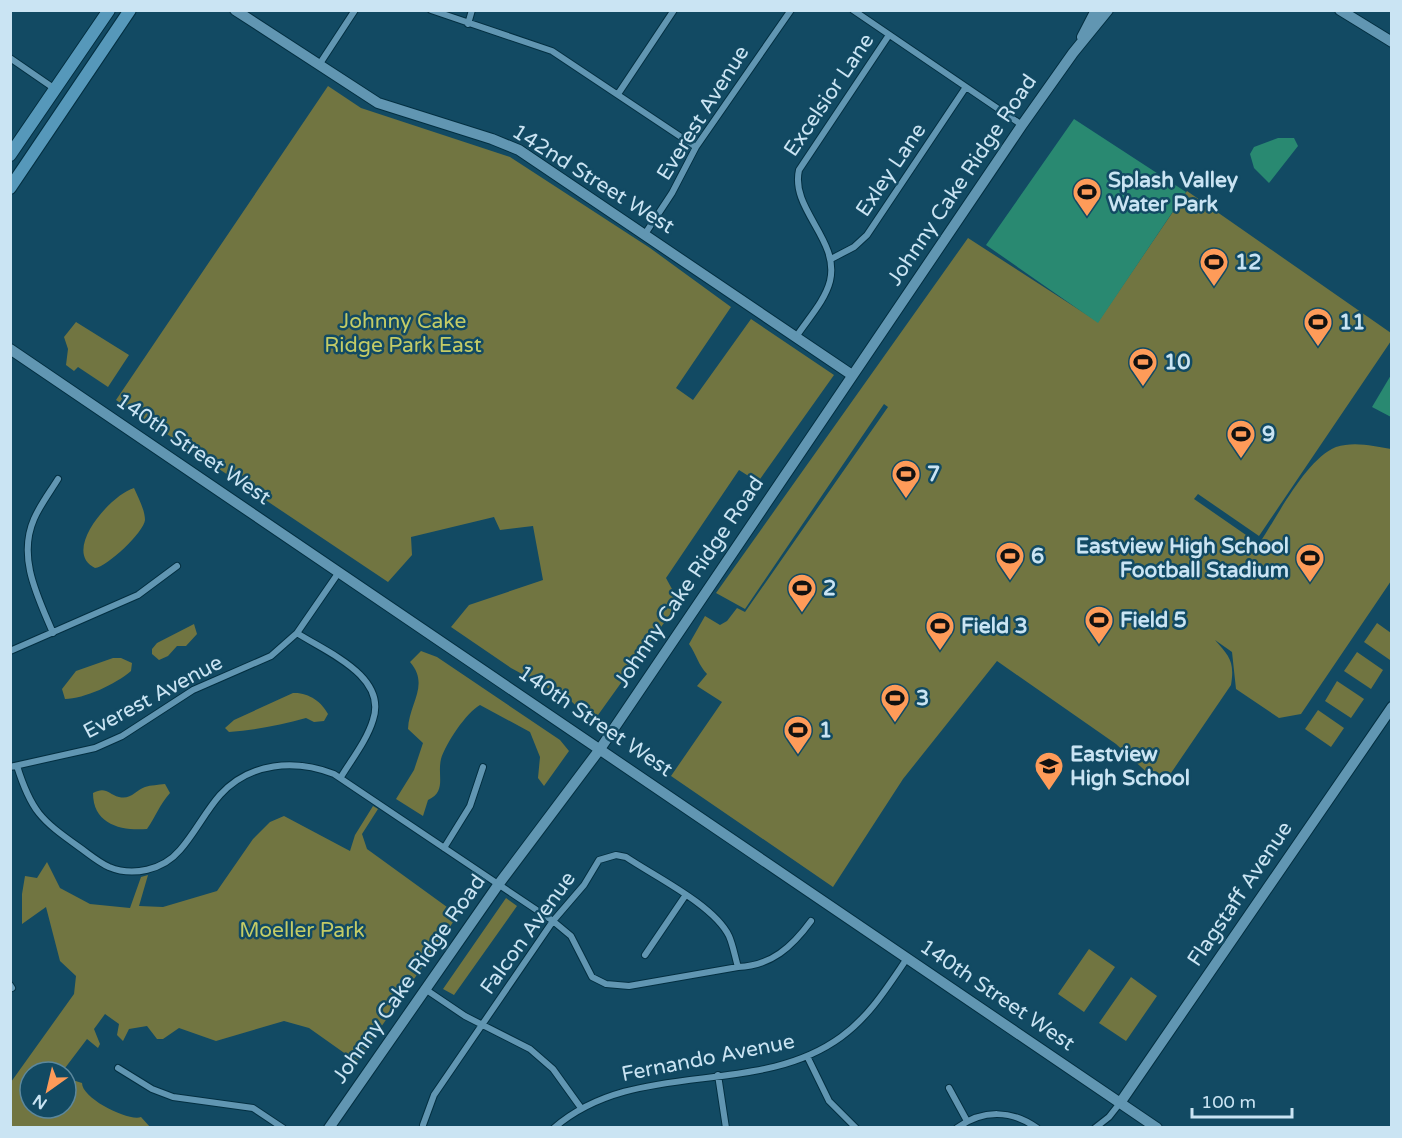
<svg xmlns="http://www.w3.org/2000/svg" width="1402" height="1138" viewBox="0 0 1402 1138" font-family="'Varela Round',sans-serif">
	<style>
		.green { fill: #717541 }
		.water { fill: #298971 }
		.lines { fill: none; stroke-linecap: round; stroke-linejoin: round }
		.minor-casing { stroke: #032f41; stroke-width: 8 }
		.tertiary-casing { stroke: #032f41; stroke-width: 12 }
		.secondary-casing { stroke: #032f41; stroke-width: 14 }
		.minor { stroke: #6196b2; stroke-width: 6 }
		.tertiary { stroke: #6196b2; stroke-width: 10 }
		.secondary { stroke: #5698ba; stroke-width: 12 }
		.labels { text-anchor: middle; dominant-baseline: central; stroke-width: 5; stroke-linejoin: round; paint-order: stroke }
		.street-label { font-size: 21px; fill: #cae4f3; stroke: #124a63 }
		.poi-label { font-size: 21px; font-weight: bold; fill: #cae4f3; stroke: #124a63; text-anchor: start }
		.park-label { font-size: 21px; fill: #c3cb66; stroke: #124a63 }
	</style>
	<rect width="100%" height="100%" fill="#124a63"/>
	<!-- green -->
	<path class="green" d="M328,86L361,108L510,157L650,248L731,307L676,388L693,400L751,319L834,375L758,482L739,470L666,578L679,602L593,722L570,700L511,668L451,627L469,605L543,580L533,526L500,530L494,517L411,537L412,555L388,582L116,400Z
		M1187,191L1391,333V341L1259,536L1198,494L1194,499L1259,544C1277,517 1306,459 1336,447C1354,441 1374,446 1391,449V581L1301,714L1279,718L1236,689L1232,652L1215,640C1229,656 1235,661 1231,685L1171,773L1152,777L1116,744L997,661L903,779L833,887L671,776L722,702L697,686L707,674C699,666 696,654 689,644L705,616L720,625L727,621L737,608L745,612L888,407L884,404L745,609L716,593L968,238L1098,322Z
		M76,322L129,355L108,387L78,367L74,371L66,365L68,349L64,337Z
		M134,488C138,497 145,510 145,520C144,532 107,567 95,568C61,552 110,495 134,488Z
		M1377,623L1391,633L1390,660L1364,642Z
		M194,624L197,634L186,646H177L168,656L159,660L152,654V649L157,643Z
		M421,651L437,657L560,740L569,751L544,786L538,778L540,757L530,732L480,705C466,713 446,743 441,759C437,776 447,791 428,800L423,816L396,799L414,770L423,743L408,729C409,703 430,685 410,662Z
		M1357,652L1383,670L1371,689L1344,671Z
		M113,658H121L132,663L131,671C116,684 84,699 65,699L62,689L76,671Z
		M1337,681L1364,699L1351,718L1325,701Z
		M293,693C308,692 322,702 328,714L324,721L314,722L306,718C280,725 256,730 229,732L225,728L234,720Z
		M1318,710L1344,728L1331,747L1305,729Z
		M165,784L170,793C160,804 156,816 147,829C122,831 93,825 93,793C106,786 108,794 119,797C131,800 136,790 145,787C151,785 158,785 165,784Z
		M373,806L378,809L362,834L367,849L458,915L357,1062L309,1028L284,1021L216,1041L179,1028L163,1039H157L147,1026L129,1029L123,1041L117,1035L119,1024L105,1014L94,1029L100,1044L98,1048L87,1039L62,1072H30V1108H66V1078L82,1083C82,1099 130,1122 141,1117L150,1127H11V1082L74,994L76,976L60,961L46,907L22,924V894L25,876L37,878L47,862L60,888L90,904L130,908L141,877L148,875L139,906L163,907L217,891L253,839L270,822L284,816L350,851L355,835Z
		M506,898L517,906L454,995L443,989Z
		M1089,949L1115,967L1084,1012L1058,994Z
		M1131,977L1157,996L1126,1041L1099,1023Z"/>
	<!-- water -->
	<path class="water" d="M1074,119L1186,192L1098,323L986,245Z
		M1278,138H1294L1298,146L1269,183L1254,168L1250,154L1254,147Z
		M1391,375V417L1372,407Z"/>
	<g class="lines">
		<!-- minor casing -->
		<g class="minor-casing">
			<path id="minor" d="M431,10L552,51L696,147
				M853,10L1022,125
				M468,24L472,10
				M10,58L55,89
				M319,65L355,10
				M618,94L674,10
				M645,234L672,193L696,147L791,10
				M831,259L854,247L867,235L966,87
				M796,337C807,320 825,301 830,281C840,240 790,209 799,170L889,35
				M53,633C38,597 17,558 34,519C40,505 50,492 58,479
				M297,633C326,652 388,676 373,720C367,740 352,759 341,777
				M10,651L138,595L177,566
				M17,766C31,811 41,820 79,847C89,854 98,862 109,867C133,877 163,870 180,850C195,833 205,812 220,795C250,762 295,759 334,774L553,921L571,936L592,977L606,984L629,986L738,967C771,966 792,947 811,921
				M10,767L95,748L122,736L193,690L271,656L297,633L339,572
				M444,848L470,806L483,767
				M645,955L685,896
				M10,985L12,988
				M425,989L465,1016L530,1049L553,1069L581,1108
				M807,1056L829,1101L856,1128
				M118,1068L152,1089L173,1097L253,1108L283,1128
				M718,1075L726,1128
				M949,1088L967,1121
				M423,1125L434,1095L553,921L584,885L599,860L616,855L626,857C654,876 714,905 729,936C733,945 735,957 738,967
				M554,1128C636,1057 756,1099 841,1037C870,1016 888,986 908,957
				M957,1128C983,1109 1012,1110 1037,1128
				M1095,1128L1109,1117L1120,1103"/>
		</g>
		<!-- tertiary casing -->
		<g class="tertiary-casing">
			<path id="tertiary" d="M235,10L378,103L492,139L519,150L852,375
				M1340,10L1392,42
				M1082,37L1096,10
				M10,349L1157,1128
				M1120,1103L1392,707
				M329,1128L498,885L600,749L1022,125L1073,53L1108,10"/>
		</g>
		<!-- secondary casing -->
		<g class="secondary-casing">
			<path id="secondary" d="M10,155L109,10
				M10,188L130,10"/>
		</g>
		<!-- minor -->
		<use href="#minor" class="minor"/>
		<!-- tertiary -->
		<use href="#tertiary" class="tertiary"/>
		<!-- secondary -->
		<use href="#secondary" class="secondary"/>
	</g>
	<!-- icons -->
	<defs>
		<g id="stadium-pin" transform="scale(1.5)"><path d="M0 17L-7.5 6A9.5 9.5 0 1 1 7.5 6Z" fill="#fe9b59" stroke="#124a63"/><path d="M0-5a6.5 5 0 1 0 0 10a6.5 5 0 1 0 0-10ZM-3.5-1.8h7v3.6h-7Z" fill="#111"/></g>
		<g id="school-pin" transform="scale(1.5)"><path d="M0 17L-7.5 6A9.5 9.5 0 1 1 7.5 6Z" fill="#fe9b59" stroke="#124a63"/><path d="M0-5L7-2L0 1L-7-2ZM-4 1L0 2.5L4 1V4Q0 6-4 4Z" fill="#111"/></g>
	</defs>
	<g fill-rule="evenodd">
		<use href="#stadium-pin" x="1087" y="192"/>
		<use href="#stadium-pin" x="1214" y="262"/>
		<use href="#stadium-pin" x="1318" y="322"/>
		<use href="#stadium-pin" x="1143" y="362"/>
		<use href="#stadium-pin" x="1241" y="434"/>
		<use href="#stadium-pin" x="906" y="474"/>
		<use href="#stadium-pin" x="1010" y="556"/>
		<use href="#stadium-pin" x="1310" y="558"/>
		<use href="#stadium-pin" x="802" y="588"/>
		<use href="#stadium-pin" x="1099" y="620"/>
		<use href="#stadium-pin" x="940" y="626"/>
		<use href="#stadium-pin" x="895" y="698"/>
		<use href="#stadium-pin" x="798" y="730"/>
		<use href="#school-pin" x="1049" y="766"/>
	</g>
	<g class="labels">
		<!-- street labels -->
		<g class="street-label">
			<text transform="translate(829 95) rotate(-56)">Excelsior Lane</text>
			<text transform="translate(703 113) rotate(-58)">Everest Avenue</text>
			<text transform="translate(891 170) rotate(-56)">Exley Lane</text>
			<text transform="translate(593 179) rotate(32)">142nd Street West</text>
			<text transform="translate(962 180) rotate(-56)">Johnny Cake Ridge Road</text>
			<text transform="translate(193 449) rotate(34)">140th Street West</text>
			<text transform="translate(689 582) rotate(-56)">Johnny Cake Ridge Road</text>
			<text transform="translate(153 697) rotate(-28)">Everest Avenue</text>
			<text transform="translate(595 721) rotate(34)">140th Street West</text>
			<text transform="translate(1240 894) rotate(-56)">Flagstaff Avenue</text>
			<text transform="translate(528 933) rotate(-54)">Falcon Avenue</text>
			<text transform="translate(409 979) rotate(-55)">Johnny Cake Ridge Road</text>
			<text transform="translate(997 995) rotate(34)">140th Street West</text>
			<text transform="translate(708 1058) rotate(-11)">Fernando Avenue</text>
		</g>
		<!-- poi labels -->
		<g class="poi-label">
			<text x="1108" y="180">Splash Valley<tspan x="1108" dy="24">Water Park</tspan></text>
			<text x="1235" y="262">12</text>
			<text x="1339" y="322">11</text>
			<text x="1164" y="362">10</text>
			<text x="1262" y="434">9</text>
			<text x="927" y="474">7</text>
			<text x="1289" y="546" text-anchor="end">Eastview High School<tspan x="1289" dy="24">Football Stadium</tspan></text>
			<text x="1031" y="556">6</text>
			<text x="823" y="588">2</text>
			<text x="1120" y="620">Field 5</text>
			<text x="961" y="626">Field 3</text>
			<text x="916" y="698">3</text>
			<text x="819" y="730">1</text>
			<text x="1070" y="754">Eastview<tspan x="1070" dy="24">High School</tspan></text>
		</g>
		<!-- park labels -->
		<g class="park-label">
			<text x="403" y="321">Johnny Cake<tspan x="403" dy="24">Ridge Park East</tspan></text>
			<text x="302" y="930">Moeller Park</text>
		</g>
	</g>
	<!-- border -->
	<rect width="1402" height="1138" fill="none" stroke="#cae4f3" stroke-width="24"/>
	<!-- north arrow -->
	<g transform="translate(48 1090) rotate(214)"><circle r="28" fill="#124a63" stroke="#5c889d" stroke-width="1.5"/>
	<path d="M0-4.5L10 22L0 15L-10 22Z" fill="#fe9b59"/>
	<text y="-9" font-size="16" font-weight="bold" text-anchor="middle" fill="#cae4f3">N</text>
	</g>
	<!-- scale -->
	<path d="M1192 1108v9h100v-9" fill="none" stroke="#cae4f3" stroke-width="3"/>
	<text x="1201" y="1108" font-size="18" fill="#cae4f3" stroke="#124a63" stroke-width="4.5" paint-order="stroke">100 m</text>
</svg>
